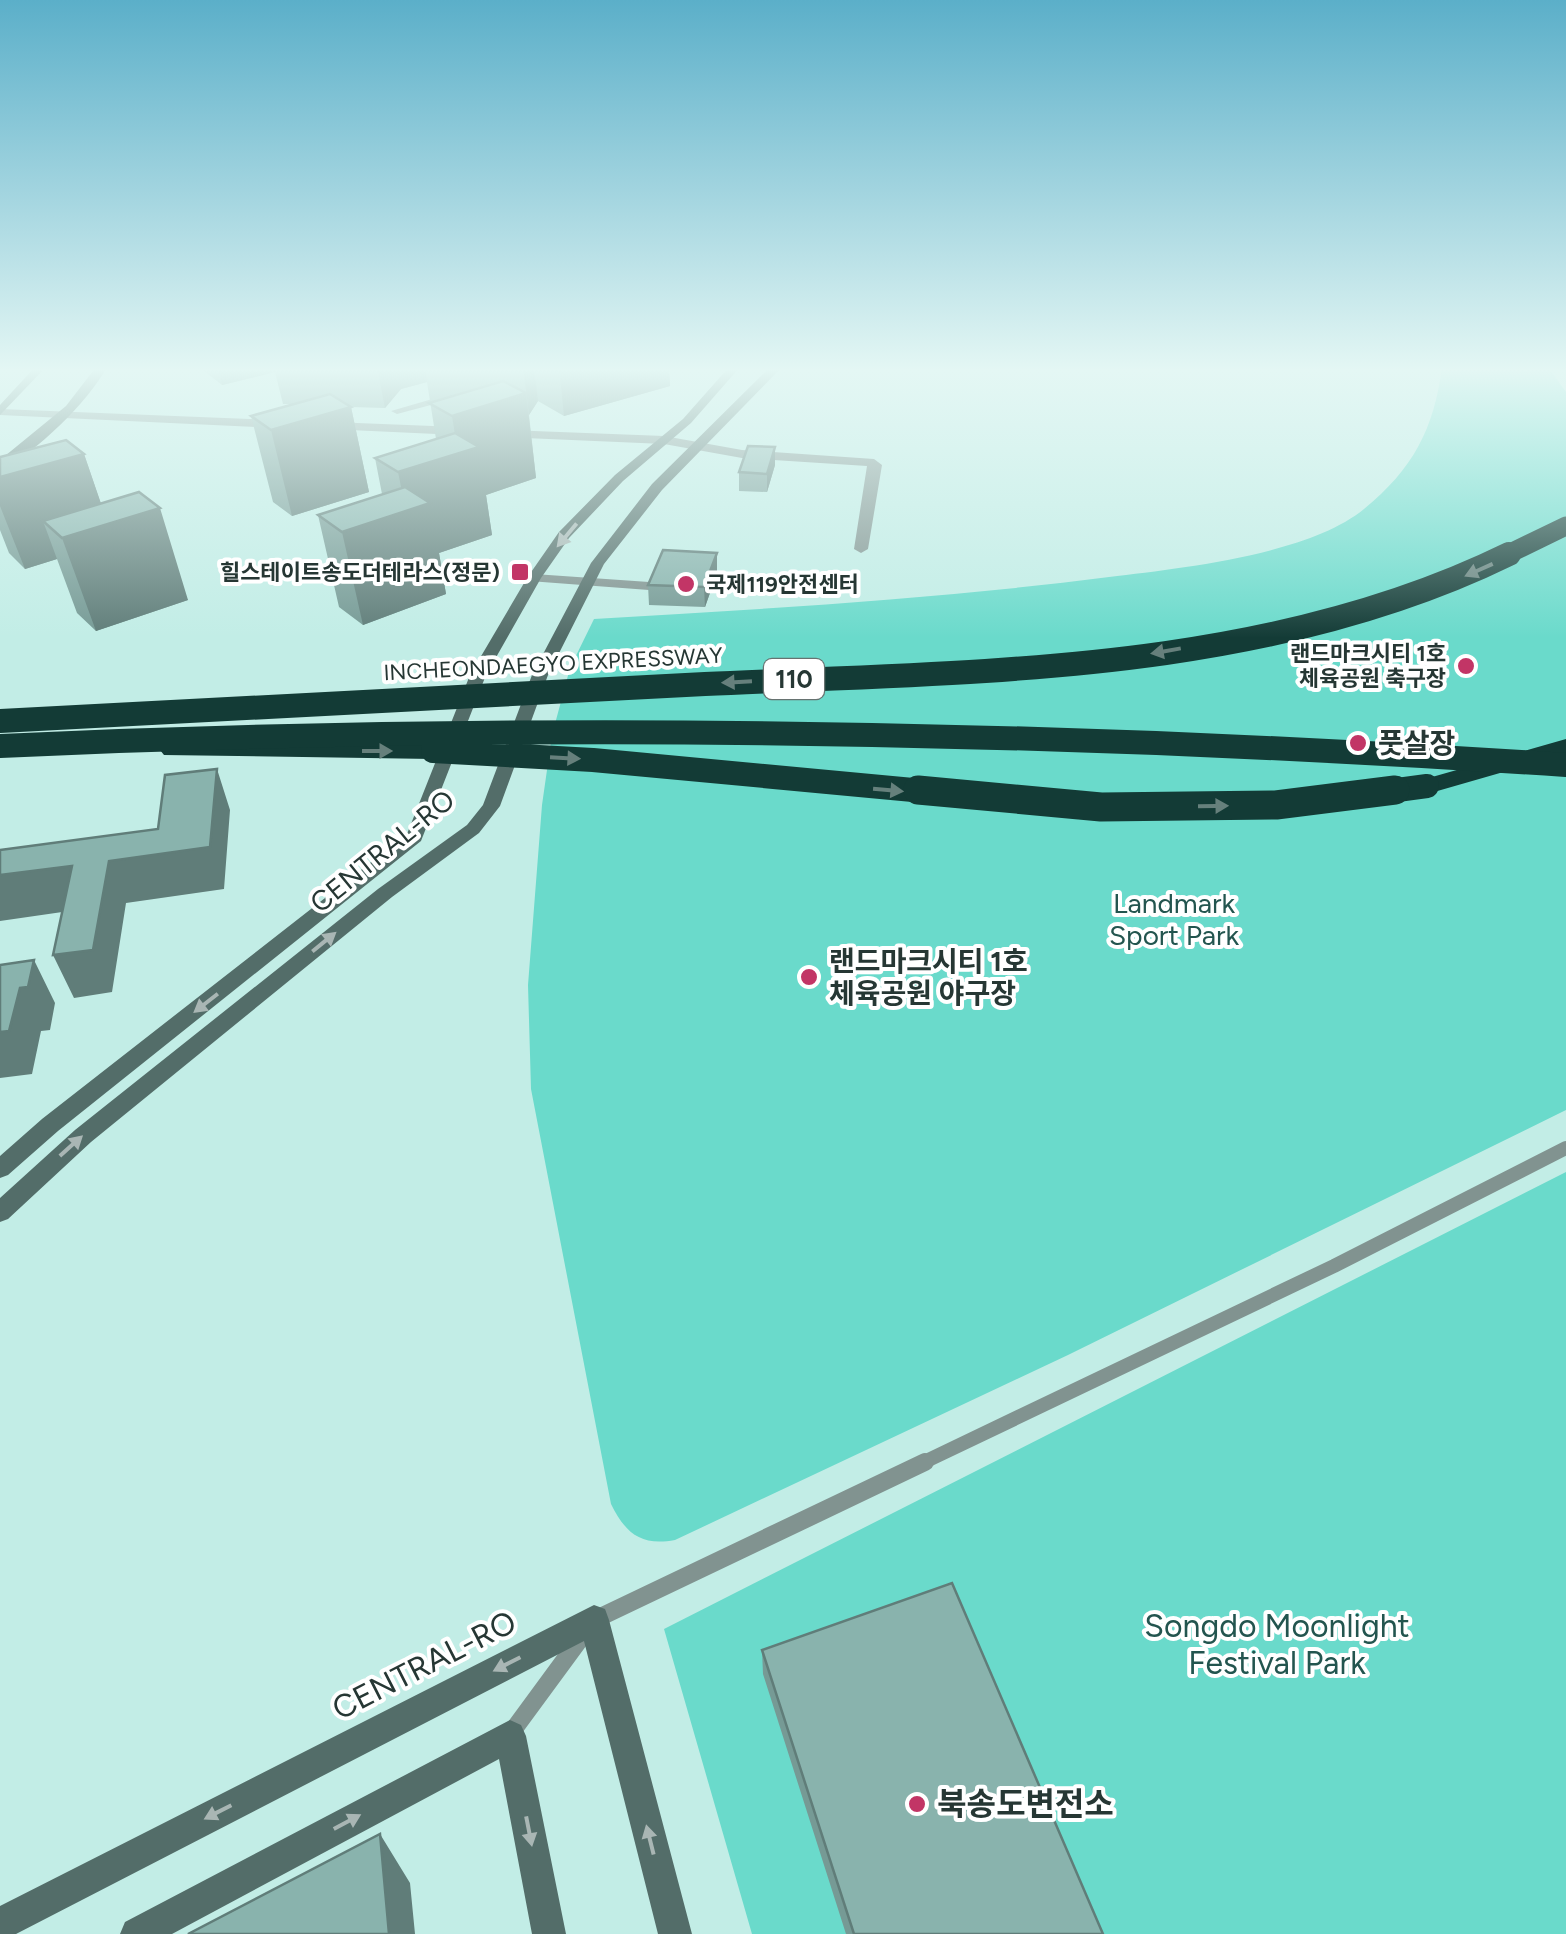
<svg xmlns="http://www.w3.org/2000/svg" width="1566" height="1934" viewBox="0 0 1566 1934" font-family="Figtree,'Noto Sans KR',sans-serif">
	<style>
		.green { fill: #6adacb }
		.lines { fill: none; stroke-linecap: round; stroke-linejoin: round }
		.lane-far1 { stroke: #819390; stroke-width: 14 }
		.lane { stroke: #819390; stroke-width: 18 }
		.street { fill: #819390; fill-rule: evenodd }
		.secondary { fill: #536d69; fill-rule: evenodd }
		.highway { fill: #133b36; fill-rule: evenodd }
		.highway-bridge-far2 { stroke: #133b36; stroke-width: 19 }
		.highway-bridge-far1 { stroke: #133b36; stroke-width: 24 }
		.highway-bridge { stroke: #133b36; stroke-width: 29 }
		.wall { fill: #769a95 }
		.shaded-wall { fill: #607d79 }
		.building { fill: #89b3ad; stroke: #607d79; stroke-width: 2.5 }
		.oneway { fill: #a9b6b4 }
		.oneway2 { fill: #66807c }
		.poi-dot { fill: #c23566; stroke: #fff; stroke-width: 4 }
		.labels { text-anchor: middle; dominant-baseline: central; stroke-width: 8; stroke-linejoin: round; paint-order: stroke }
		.far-poi-label { font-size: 22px; font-weight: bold; fill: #263734; stroke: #fff; text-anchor: end }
		.far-street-label { font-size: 22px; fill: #263734; stroke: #fff }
		.shield { fill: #fff; stroke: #677371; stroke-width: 2.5 }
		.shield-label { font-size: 25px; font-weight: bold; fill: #263734 }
		.poi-label { font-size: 28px; font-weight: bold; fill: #263734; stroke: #fff; text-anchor: start }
		.street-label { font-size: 28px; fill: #263734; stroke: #fff }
		.park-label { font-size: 28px; fill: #23554f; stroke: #fff }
		.near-park-label { font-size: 32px; fill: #23554f; stroke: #fff }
		.near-street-label { font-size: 32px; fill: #263734; stroke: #fff }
		.near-poi-label { font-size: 32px; font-weight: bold; fill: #263734; stroke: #fff; text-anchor: start }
	</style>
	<rect width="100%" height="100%" fill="#c2ede6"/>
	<!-- green -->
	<path class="green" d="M1442,367H1548L1566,392V1110L1068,1355L675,1540C641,1546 626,1534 611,1504L531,1089L528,985L542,805L552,735L570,668L594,619C766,609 938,599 1109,577C1181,568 1308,555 1364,509C1413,469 1434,429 1442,367Z
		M1566,1172V1934H752L664,1629Z"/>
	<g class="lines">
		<!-- lane-far1 -->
		<path class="lane-far1" d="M920,1464L1334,1266L1566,1148"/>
		<!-- lane -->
		<path class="lane" d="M594,1620L925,1462
			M511,1733L583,1635"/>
		<!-- street -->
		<path class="street" d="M453,393L459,396L457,398L397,414L391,411Z
			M0,409L278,420L284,424L278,428L0,415Z
			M332,422L458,427L464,431L458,435L328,429V423Z
			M507,430L664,436L742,450L874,459L882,465L868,549L861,553L854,549L867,466L742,458L664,444L503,437V431Z
			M534,574L649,582L656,586L649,590L529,581V575Z"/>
		<!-- secondary -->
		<path class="secondary" d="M35,367H46L0,415V405Z
			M96,367H107C88,402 36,453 0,470V460L66,406Z
			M729,367H740L691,423L623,481L569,538L541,578L486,675L421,841L58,1131L8,1175L0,1178V1156L42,1119L407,834L470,675L527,578L559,532L615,475L683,419Z
			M770,367H782L662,490L604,564L548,675L500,806L479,833L392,897L91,1142L8,1219L0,1222V1198L75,1130L378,889L467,825L483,805L532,675L591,563L652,484Z
			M594,1605L605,1609L609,1620L692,1934H658L584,1641L16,1934H0V1906Z
			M510,1720L521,1725L526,1736L566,1934H532L499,1759L172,1934H120L125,1922Z"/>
		<!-- highway -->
		<path class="highway" d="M1566,739V754L1427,794L1414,786L1418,781Z
			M173,742L433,743L446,751L433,759L164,755L160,750L164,745Z"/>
		<!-- highway-bridge-far2 -->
		<path class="highway-bridge-far2" d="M1504,556L1566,526"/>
		<!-- highway-bridge-far1 -->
		<path class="highway-bridge-far1" d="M0,721C235,708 470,695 705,684C974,671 1262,675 1509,554
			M0,746C523,722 1044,730 1566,765
			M433,751L593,760L945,793
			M1375,793L1427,786"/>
		<!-- highway-bridge -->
		<path class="highway-bridge" d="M918,790L1101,807L1276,805L1395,790"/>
	</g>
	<!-- wall -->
	<path class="wall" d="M199,367H669L670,386L564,416L538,401L529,415L536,478L486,495L492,535L439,553L446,594L363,625L339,607L318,515L382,494L375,458L436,439L427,382L401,389L385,408L351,407L369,492L292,516L273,502L251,416L294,404H283L275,372L222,385Z
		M84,454L101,504L188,600L96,631L77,613L57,559L25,569L9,553L0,530V457Z
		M775,465L767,492L739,491V472Z
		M717,573L705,607L649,605L648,585Z
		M762,1650L1103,1934H846L763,1674Z"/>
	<!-- shaded-wall -->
	<path class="shaded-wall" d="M218,367H274L275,372L222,385Z
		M377,367H425L427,382L401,389L385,408Z
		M523,367H534L538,401L529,415Z
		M559,367H669L670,386L564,416Z
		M526,393L536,478L486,495L492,535L439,553L446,594L363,625L342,532L406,511L398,472L458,453L452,416Z
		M351,407L369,492L292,516L271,430Z
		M775,447V465L767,492V474Z
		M84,454L108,524L160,508L188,600L96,631L62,538L43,521L57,559L25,569L0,506V477Z
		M717,553V573L705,607L704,587Z
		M217,769L230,810L224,889L126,903L112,992L74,998L53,955L109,861L210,847Z
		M72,866L90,908L0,921V875Z
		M34,960L55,1003L50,1030L41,1031L32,1074L0,1078V1032L20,988Z
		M380,1834L410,1883L415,1934H389Z"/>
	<!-- building -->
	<path class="building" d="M503,381L526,393L452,416L429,403Z
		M330,394L351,407L271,430L251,416Z
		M455,433L479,447L398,472L375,458Z
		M66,440L84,454L0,477V457Z
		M748,446L775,447L767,474L739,472Z
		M405,487L430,503L342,532L318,515Z
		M139,492L160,508L62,538L43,521Z
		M663,550L717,553L704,587L648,585Z
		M217,769L210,847L109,861L93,950L53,955L72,866L0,875V850L158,829L165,775Z
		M34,960L28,987L20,988L9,1031L0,1032V965Z
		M952,1583L1103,1934H854L762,1650Z
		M380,1834L389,1934H188Z"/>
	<!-- one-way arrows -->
	<defs><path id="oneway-solid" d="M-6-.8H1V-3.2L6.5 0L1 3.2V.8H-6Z" transform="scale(2.5)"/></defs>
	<g class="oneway">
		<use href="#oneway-solid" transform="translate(567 535) rotate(130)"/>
		<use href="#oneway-solid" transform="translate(324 942) rotate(-39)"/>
		<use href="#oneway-solid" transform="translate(206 1003) rotate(142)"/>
		<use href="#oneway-solid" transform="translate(71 1146) rotate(-42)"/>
		<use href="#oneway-solid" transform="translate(507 1664) rotate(153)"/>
		<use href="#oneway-solid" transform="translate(218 1812) rotate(153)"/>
		<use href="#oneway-solid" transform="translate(347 1822) rotate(-28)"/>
		<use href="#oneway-solid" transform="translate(529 1831) rotate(79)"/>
		<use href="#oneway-solid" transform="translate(650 1840) rotate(-104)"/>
	</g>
	<g class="oneway2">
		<use href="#oneway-solid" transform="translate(1479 570) rotate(156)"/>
		<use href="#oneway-solid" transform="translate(1166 651) rotate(170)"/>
		<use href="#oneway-solid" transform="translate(737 682) rotate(177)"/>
		<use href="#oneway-solid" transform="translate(377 751)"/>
		<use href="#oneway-solid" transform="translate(565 758) rotate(3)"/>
		<use href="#oneway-solid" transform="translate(888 790) rotate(5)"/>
		<use href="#oneway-solid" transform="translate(1213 806) rotate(-1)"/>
	</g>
	<!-- sky -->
	<linearGradient id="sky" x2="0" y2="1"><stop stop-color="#5bafc9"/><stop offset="0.58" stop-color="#e4f7f4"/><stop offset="1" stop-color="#e4f7f4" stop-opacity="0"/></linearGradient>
	<rect width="1566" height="638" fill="url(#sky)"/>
	<!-- markers -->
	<g class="poi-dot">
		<rect x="510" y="562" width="20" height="20" rx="5"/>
		<circle cx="686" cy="584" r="10"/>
		<circle cx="1466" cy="666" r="10"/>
		<circle cx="1358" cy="743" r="10"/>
		<circle cx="809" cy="977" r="10"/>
		<circle cx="917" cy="1804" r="10"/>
	</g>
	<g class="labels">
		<!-- far-poi labels -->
		<g class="far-poi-label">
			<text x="500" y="572">힐스테이트송도더테라스(정문)</text>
			<text x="706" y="584" text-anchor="start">국제119안전센터</text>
			<text x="1446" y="653">랜드마크시티 1호<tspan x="1446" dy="25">체육공원 축구장</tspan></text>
		</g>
		<!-- far-street labels -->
		<g class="far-street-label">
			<text transform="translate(553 664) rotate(-3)">INCHEONDAEGYO EXPRESSWAY</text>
		</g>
		<!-- shield labels -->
		<rect class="shield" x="764" y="659" width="60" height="40" rx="8"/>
		<g class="shield-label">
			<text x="794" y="679">110</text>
		</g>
		<!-- poi labels -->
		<g class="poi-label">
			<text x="1378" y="743">풋살장</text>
			<text x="829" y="961">랜드마크시티 1호<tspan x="829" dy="32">체육공원 야구장</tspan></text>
		</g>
		<!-- street labels -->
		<g class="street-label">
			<text transform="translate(382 851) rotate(-39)">CENTRAL-RO</text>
		</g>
		<!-- park labels -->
		<g class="park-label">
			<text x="1174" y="903">Landmark<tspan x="1174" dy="32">Sport Park</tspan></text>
		</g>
		<!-- near-park labels -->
		<g class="near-park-label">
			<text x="1277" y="1626">Songdo Moonlight<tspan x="1277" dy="37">Festival Park</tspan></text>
		</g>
		<!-- near-street labels -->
		<g class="near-street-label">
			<text transform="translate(424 1665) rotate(-27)">CENTRAL-RO</text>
		</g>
		<!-- near-poi labels -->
		<g class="near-poi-label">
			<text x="937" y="1804">북송도변전소</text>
		</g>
	</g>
</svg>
